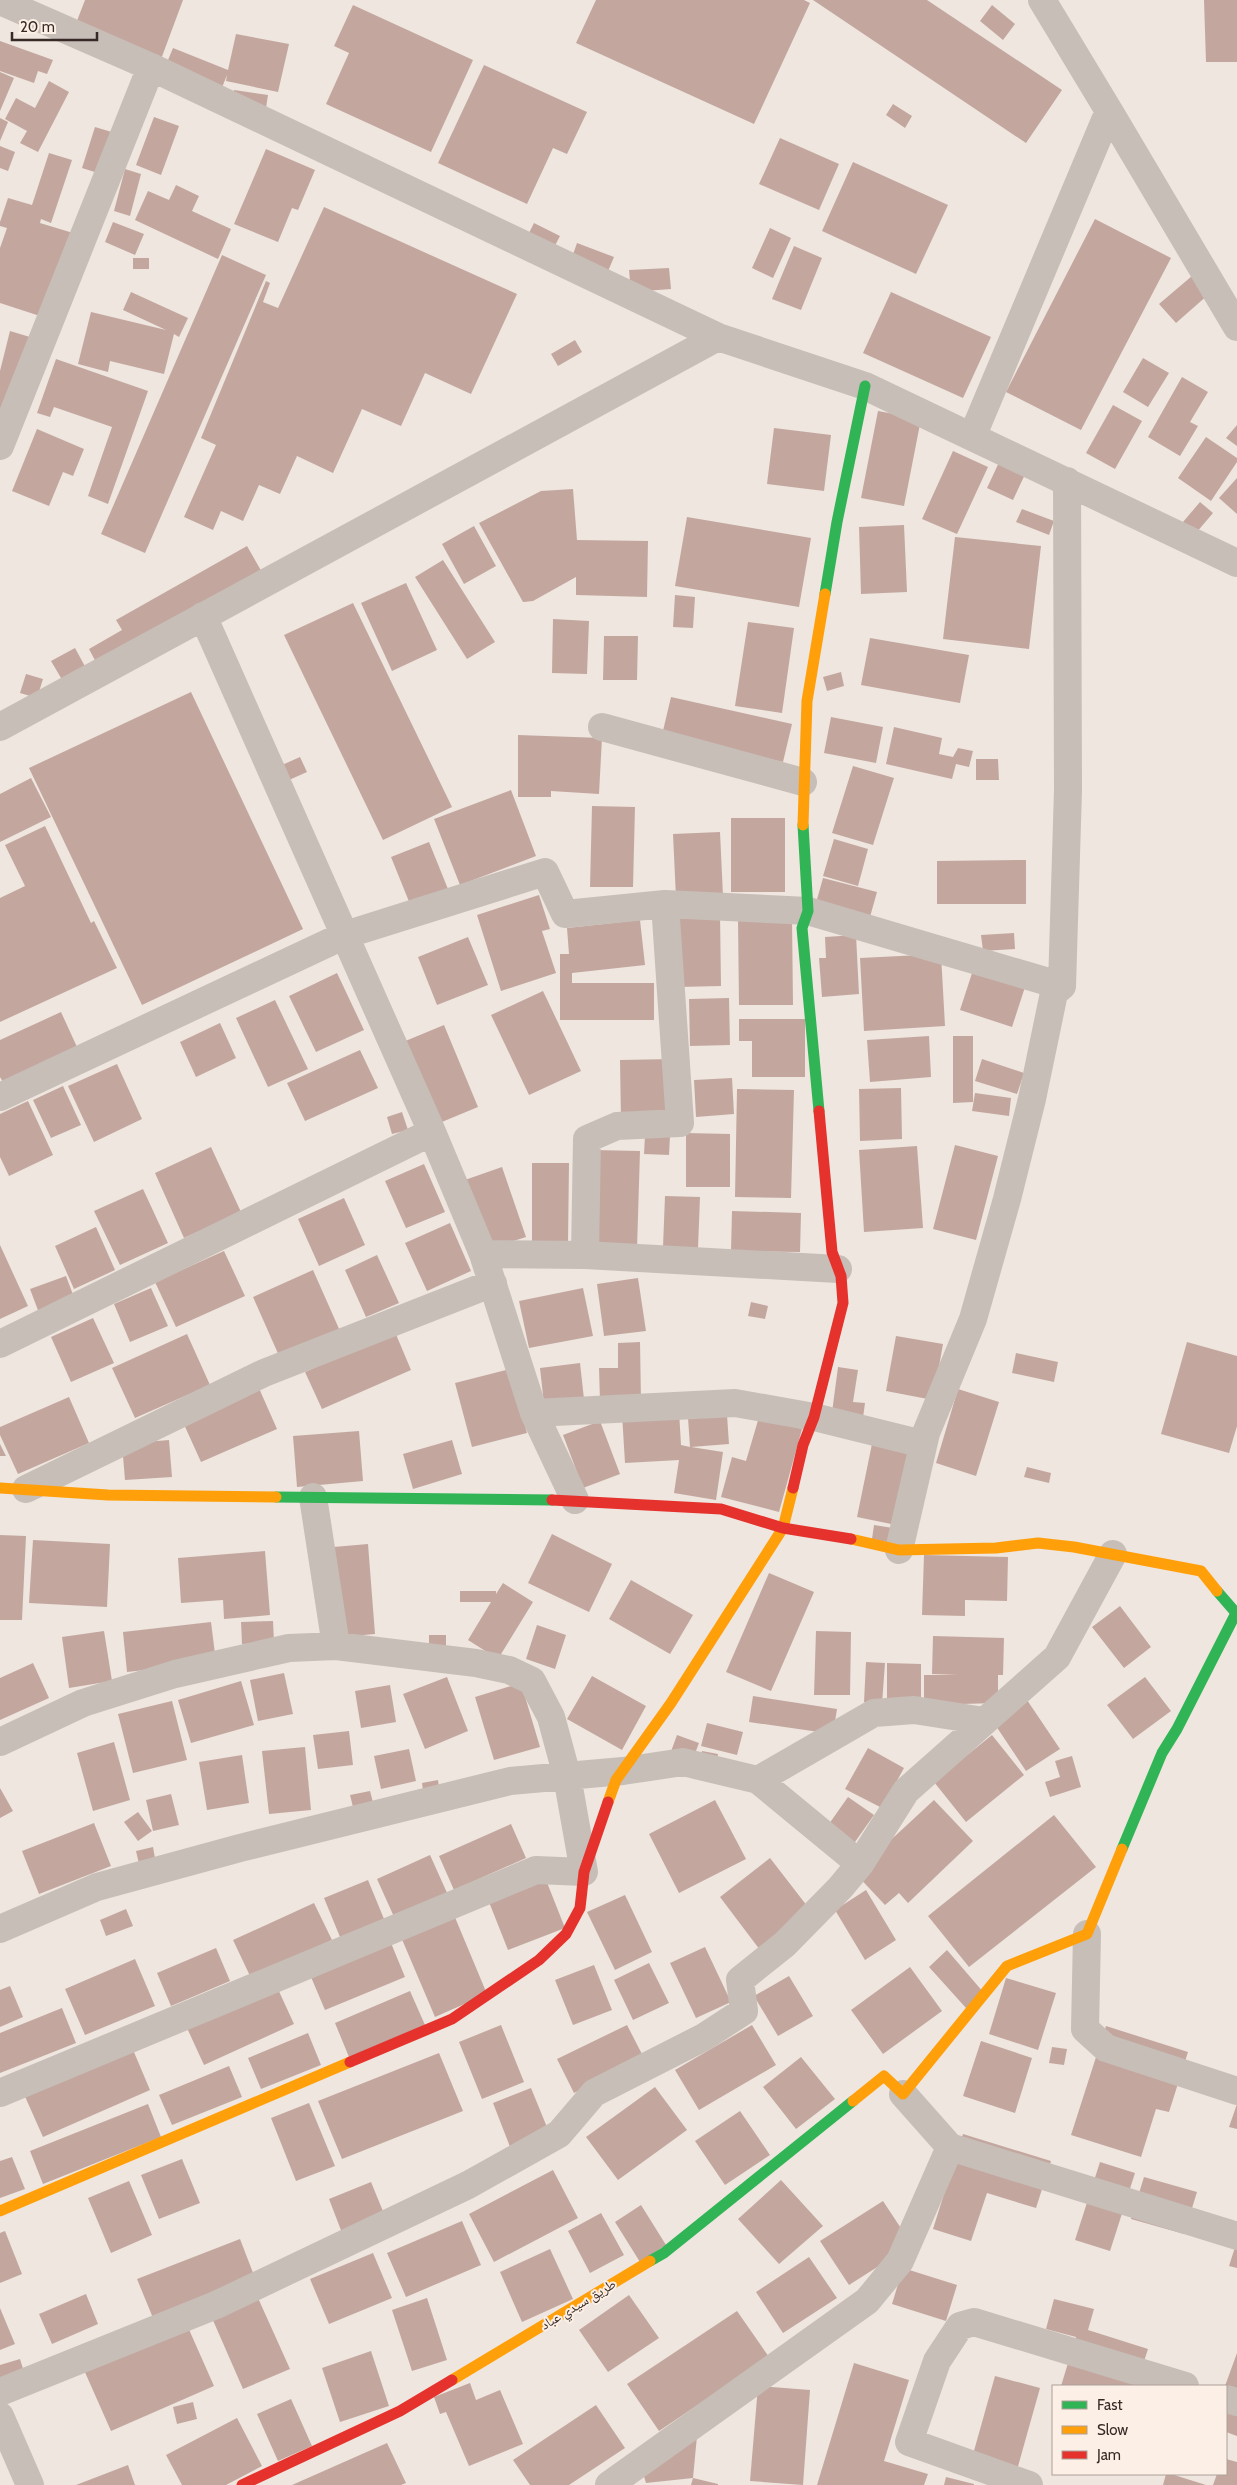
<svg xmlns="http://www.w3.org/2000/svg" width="1237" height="2485" viewBox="0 0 1237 2485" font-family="Cabin,'Noto Naskh Arabic',sans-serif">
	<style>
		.building { fill: #c3a79f }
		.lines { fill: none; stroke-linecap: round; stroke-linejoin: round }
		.street { stroke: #c7beb8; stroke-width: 28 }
		.fast { stroke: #30b455; stroke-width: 11 }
		.slow { stroke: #ff9f0a; stroke-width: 11 }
		.jam { stroke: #e5322d; stroke-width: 11 }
		.labels { text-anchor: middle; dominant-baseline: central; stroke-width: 4; stroke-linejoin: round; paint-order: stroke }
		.street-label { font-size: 14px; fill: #372a26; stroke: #fbefe6 }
	</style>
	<rect width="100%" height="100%" fill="#eee6df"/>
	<!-- building -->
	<path class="building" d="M85,0H183L157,70L70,39Z
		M596,0H804L810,3L754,124L576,43Z
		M813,0H927L1062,90L1026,143Z
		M1204,0H1237V62H1206Z
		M353,5L473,60L431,152L326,104L349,53L334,46Z
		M992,5L1015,24L1003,40L980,21Z
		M236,34L289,44L278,92L226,81L227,75L217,100L161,77L173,48L228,70Z
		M0,41L53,60L47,74L38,71L34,83L0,71Z
		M484,65L587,112L567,154L553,148L527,204L438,163Z
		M0,72L14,78L0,111Z
		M49,81L69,92L38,152L20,143L27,131L5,119L16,98L35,108Z
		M234,90L268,95L266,108L232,102Z
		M893,104L912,116L905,128L886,115Z
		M154,117L179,126L161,175L136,165Z
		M0,118L8,122L0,141Z
		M95,127L115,133L101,174L82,168Z
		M780,138L839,164L819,210L759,184Z
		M0,146L15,152L8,171L0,168Z
		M266,149L315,170L298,210L292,208L278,242L234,224Z
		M49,153L72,160L51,223L41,219L40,223L73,233L46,318L0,303V248L7,228L0,226V222L8,198L32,205Z
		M853,162L948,205L916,274L822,231Z
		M125,169L141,174L130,216L114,211Z
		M176,185L199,196L192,211L231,229L218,259L135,220L148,191L169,200Z
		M324,207L517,294L471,394L425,373L401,426L362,409L333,473L297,456L280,494L259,485L243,521L221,511L213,530L184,517L216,445L201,438L266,281L270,283L263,302L278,308Z
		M1095,219L1171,258L1081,430L1006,392Z
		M113,222L144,234L135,255L105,242Z
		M534,223L560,236L551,253L525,241Z
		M770,228L791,238L773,278L752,268Z
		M577,243L614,257L606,276L570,263Z
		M794,246L822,258L801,310L772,299Z
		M222,255L266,275L145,553L101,534Z
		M133,258H149V269H133Z
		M669,268L671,289L631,292L629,270Z
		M1192,276L1209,294L1176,323L1159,304Z
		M131,292L188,318L179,337L174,334L164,374L110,361L108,372L78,364L91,312L166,330L123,310Z
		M891,292L991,337L963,398L863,353Z
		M10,331L30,337L0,424V371Z
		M575,340L582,352L558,366L551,354Z
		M1143,358L1169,373L1148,407L1123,392Z
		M56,359L148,391L108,504L88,496L112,427L54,407L50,417L37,413Z
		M1182,377L1208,392L1190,422L1198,426L1180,456L1148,437Z
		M1113,405L1142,421L1115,469L1086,453Z
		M878,411L921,419L904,506L861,498Z
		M1237,425V446L1226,438Z
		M774,428L831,435L824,491L767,484Z
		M37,429L84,449L73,476L63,472L49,506L12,491Z
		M1206,437L1237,458V462L1211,501L1178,478Z
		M953,451L988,467L957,534L922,519Z
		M1002,456L1028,468L1013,500L987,488Z
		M1237,478V514L1219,498Z
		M573,489L577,540L648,541L647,597L576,595V577L533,601L523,602L479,523L541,491Z
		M1200,502L1213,513L1196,533L1183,522Z
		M1022,509L1054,521L1049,535L1016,522Z
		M687,517L811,538L799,607L675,586Z
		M904,525L907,592L861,594L859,527Z
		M474,526L496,566L464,584L442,544Z
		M955,537L1041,546L1029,649L943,639Z
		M247,546L263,574L98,666L89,649L122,630L116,620Z
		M443,560L495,642L467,659L415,577Z
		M406,583L437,650L392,671L361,603Z
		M675,595L695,597L693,628L673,627Z
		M353,603L452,807L383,840L284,635Z
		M553,619L589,621L587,674L552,673Z
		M748,622L794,628L782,713L735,706Z
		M604,636H638L637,680H603Z
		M870,638L969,655L960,703L861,685Z
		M75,648L87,670L64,683L51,661Z
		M841,672L844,686L827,691L823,677Z
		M26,674L43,679L37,698L20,693Z
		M191,692L303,929L142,1005L29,768Z
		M671,697L792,724L783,762L662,735Z
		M831,717L883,727L876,763L824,753Z
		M894,727L942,738L939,754L953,757L958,748L973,751L969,767L956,764L952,779L886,764Z
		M518,735L602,738L599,794L551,791V797H518Z
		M300,757L307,772L280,784L273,769Z
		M976,759H998L999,780H976Z
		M853,766L894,778L873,845L832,833Z
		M31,778L51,817L0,842V794Z
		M511,790L536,856L460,885L434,819Z
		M592,806L635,807L633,887H590Z
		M731,818H785V892H731Z
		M45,826L91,923L94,921L117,968L0,1022V898L25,886L5,845Z
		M720,832L723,896L676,898L673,834Z
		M834,839L868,849L858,886L823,876Z
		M429,842L450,894L412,909L391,857Z
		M1026,860V904H937V861Z
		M823,878L877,892L868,924L814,910Z
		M539,895L550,929L542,931L556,973L501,991L477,915Z
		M677,914H720L721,986L678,987Z
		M792,919L793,1005H739L738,920Z
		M640,920L645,965L572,973V983H654V1020H560V954H569L567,928Z
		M1014,933L1015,949L983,951L981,935Z
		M856,935L859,994L822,997L819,958H826L825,937Z
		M468,937L488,985L437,1005L418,957Z
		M941,954L945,1026L864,1031L860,958Z
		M974,967L1026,984L1012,1027L960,1010Z
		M337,973L364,1030L316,1052L289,996Z
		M543,991L581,1071L529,1095L491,1015Z
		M729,998L730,1045L690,1046L689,999Z
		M275,1000L308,1069L268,1087L236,1018Z
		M61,1012L77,1047L3,1082L0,1077V1040Z
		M739,1019H805V1077H752V1041H739Z
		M220,1023L236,1058L196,1077L180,1042Z
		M444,1025L478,1107L437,1124L403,1042Z
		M929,1036L931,1077L870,1082L867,1040Z
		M953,1036H973V1102L953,1103Z
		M360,1050L378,1088L305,1121L287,1083Z
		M673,1059L674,1119L621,1120L620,1060Z
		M982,1059L1024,1073L1017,1094L975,1081Z
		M117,1064L142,1119L94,1142L68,1086Z
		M732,1078L734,1114L696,1117L694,1080Z
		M63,1086L81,1125L51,1138L33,1100Z
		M901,1088L902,1139L860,1141L859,1089Z
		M737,1089L794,1090L791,1198L735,1197Z
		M975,1093L1011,1098L1009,1116L972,1111Z
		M28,1101L53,1155L9,1176L0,1157V1114Z
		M402,1112L408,1130L392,1134L387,1117Z
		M686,1133L730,1134V1187H686Z
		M645,1135L670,1136L669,1155L644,1154Z
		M955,1145L998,1156L976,1240L933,1229Z
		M917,1146L923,1228L864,1232L859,1150Z
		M211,1147L241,1212L184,1238L155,1173Z
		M593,1150L640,1151L637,1249L590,1248Z
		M532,1163H569L568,1243H532Z
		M424,1164L445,1212L406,1228L385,1181Z
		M502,1167L526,1237L486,1250L462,1181Z
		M143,1189L168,1243L120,1265L94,1211Z
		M665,1196L700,1197L698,1248L663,1247Z
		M344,1198L365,1245L319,1266L298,1219Z
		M732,1211L801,1213L800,1252L731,1251Z
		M450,1223L471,1271L427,1291L405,1243Z
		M96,1227L115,1270L74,1289L55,1246Z
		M0,1245L28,1306L0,1319Z
		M224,1251L245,1296L176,1327L155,1282Z
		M377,1255L399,1303L366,1317L345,1270Z
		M313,1270L340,1331L280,1358L253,1297Z
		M66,1276L75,1300L39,1313L30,1289Z
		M638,1278L646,1331L604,1336L597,1284Z
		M151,1288L168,1326L130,1342L114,1304Z
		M583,1288L593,1336L529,1348L519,1301Z
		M751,1302L768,1306L765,1319L748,1316Z
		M93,1318L114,1363L71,1382L51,1337Z
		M395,1332L411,1370L322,1409L305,1372Z
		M187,1334L210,1385L135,1418L112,1368Z
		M896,1336L943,1344L933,1400L886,1391Z
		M640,1342L641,1401H600L599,1368H618V1343Z
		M1187,1342L1237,1356V1426L1229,1453L1161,1434Z
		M1016,1353L1058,1362L1054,1382L1012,1373Z
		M580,1363L584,1399L544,1404L540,1368Z
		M838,1367L858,1370L853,1402L865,1403L862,1425L831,1420Z
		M510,1369L527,1433L472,1447L455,1383Z
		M258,1386L277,1429L201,1462L182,1420Z
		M958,1389L999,1402L976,1476L936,1463Z
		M69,1397L89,1443L18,1474L0,1435V1427Z
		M679,1411L681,1445L690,1447L688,1418L727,1415L729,1444L691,1447L723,1452L716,1500L674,1493L679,1460L625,1463L622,1414Z
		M759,1417L802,1429L779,1512L721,1497L732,1457L746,1461Z
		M600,1421L620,1474L583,1488L563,1435Z
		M359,1431L363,1481L297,1487L293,1436Z
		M873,1439L912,1447L896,1525L857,1517Z
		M169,1440L172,1477L125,1480L122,1444Z
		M452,1440L462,1474L413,1489L403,1454Z
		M0,1444L6,1456H0Z
		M1027,1467L1051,1473L1049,1483L1024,1477Z
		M874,1525L893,1528L891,1543L872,1539Z
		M552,1534L612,1564L589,1612L528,1583Z
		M0,1535L26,1536L22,1620H0Z
		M33,1540L110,1544L107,1607L29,1603Z
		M368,1544L375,1634L329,1638L322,1548Z
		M265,1551L270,1615L224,1619L223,1600L181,1603L178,1558Z
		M924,1555L1008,1557L1007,1601L965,1600V1616L922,1615Z
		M769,1573L814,1592L771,1691L726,1672Z
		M631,1580L693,1615L670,1654L609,1619Z
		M503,1583L533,1602L498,1659L468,1640L491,1602H460V1591H496V1594Z
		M1120,1606L1151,1647L1124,1668L1092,1627Z
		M273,1621L274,1642L242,1644L241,1622Z
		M211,1622L216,1662L127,1672L123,1632Z
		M537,1625L566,1635L555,1669L526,1659Z
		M104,1631L112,1681L69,1688L62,1637Z
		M816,1631L851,1632L850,1695H814Z
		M429,1635H446V1648H429Z
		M933,1636L1004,1638L1003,1675H998V1703L924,1705V1675H958L932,1674Z
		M866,1662L885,1663L882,1704L864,1702Z
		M33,1663L49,1698L0,1720V1678Z
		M887,1663L921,1664V1701H887Z
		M284,1673L293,1714L258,1721L250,1680Z
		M592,1676L646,1706L622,1750L567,1719Z
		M447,1677L468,1731L425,1749L403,1694Z
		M1145,1677L1171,1711L1133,1739L1107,1705Z
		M241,1681L254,1725L191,1743L178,1700Z
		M521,1683L540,1747L494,1760L475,1697Z
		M390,1685L396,1722L361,1728L355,1691Z
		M753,1696L837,1709L833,1734L749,1722Z
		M1027,1700L1060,1749L1026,1771L994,1723Z
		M172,1701L187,1760L133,1773L118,1714Z
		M707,1723L743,1732L737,1755L701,1746Z
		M349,1731L353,1765L318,1769L313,1735Z
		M677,1735L699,1743L691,1764L669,1757Z
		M992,1735L1024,1775L966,1822L934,1782Z
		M114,1742L130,1800L93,1811L77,1753Z
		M305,1747L311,1810L269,1814L262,1751Z
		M868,1748L904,1768L882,1808L845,1789Z
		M409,1749L416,1781L381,1789L374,1756Z
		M702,1751L718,1754L716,1766L699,1762Z
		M242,1755L249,1803L207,1810L199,1762Z
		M1072,1756L1081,1787L1050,1797L1045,1782L1060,1777L1055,1761Z
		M438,1780L440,1794L424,1798L422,1783Z
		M0,1788L13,1811L0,1818Z
		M370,1791L375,1810L355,1815L350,1795Z
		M171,1794L179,1825L153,1831L146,1800Z
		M848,1797L874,1815L850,1849L824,1831Z
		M715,1800L746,1859L679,1893L649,1834Z
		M934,1800L973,1841L908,1903L899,1893L885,1905L855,1873Z
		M138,1812L152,1831L138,1841L124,1822Z
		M1054,1815L1096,1867L969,1967L928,1916Z
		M94,1823L111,1866L39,1894L22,1851Z
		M511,1824L526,1858L454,1890L439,1856Z
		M153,1847L156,1864L140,1868L136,1851Z
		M430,1855L448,1895L395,1919L377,1879Z
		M770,1858L811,1911L760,1950L720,1897Z
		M368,1880L384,1919L340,1937L324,1898Z
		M546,1880L565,1928L508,1950L489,1902Z
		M866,1890L896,1940L865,1960L835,1910Z
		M625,1895L652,1952L615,1970L587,1912Z
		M314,1903L332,1940L251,1978L233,1940Z
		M126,1909L133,1926L106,1936L100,1920Z
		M454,1915L487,1994L435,2017L401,1937Z
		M391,1943L405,1977L325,2010L311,1977Z
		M705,1947L731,2002L696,2018L670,1963Z
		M216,1948L230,1981L171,2006L157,1973Z
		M947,1950L984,1993L966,2008L929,1967Z
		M135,1959L155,2006L85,2035L65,1989Z
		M649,1963L669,2003L633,2020L614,1980Z
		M594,1965L612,2010L573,2025L555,1980Z
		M910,1967L942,2011L883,2054L851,2010Z
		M789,1976L813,2016L778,2036L754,1996Z
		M1006,1978L1056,1993L1038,2050L989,2034Z
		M10,1986L23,2017L0,2027V1990Z
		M277,1987L294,2024L204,2065L187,2028Z
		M410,1991L425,2025L349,2057L335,2023Z
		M62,2008L76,2043L0,2073V2033Z
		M501,2025L524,2082L482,2099L459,2042Z
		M627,2025L644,2058L574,2093L557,2059Z
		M752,2025L776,2065L699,2110L675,2070Z
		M1106,2026L1188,2052L1169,2112L1156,2109L1141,2157L1071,2135Z
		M308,2033L321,2065L261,2089L248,2058Z
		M981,2041L1032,2058L1015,2113L963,2096Z
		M131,2045L150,2090L43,2137L23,2092Z
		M1052,2047L1067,2049L1064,2065L1049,2063Z
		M439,2053L463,2111L342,2159L318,2101Z
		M801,2057L835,2099L796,2129L763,2087Z
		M229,2066L242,2097L172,2125L159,2095Z
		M655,2087L687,2130L618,2180L586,2137Z
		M531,2088L551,2137L512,2152L493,2103Z
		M309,2103L335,2166L296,2181L271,2118Z
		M148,2104L161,2137L43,2184L30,2151Z
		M1237,2104V2129L1229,2127Z
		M740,2111L770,2155L725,2185L695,2141Z
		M963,2134L1051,2161L1036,2208L987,2193L971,2241L933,2229Z
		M12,2157L25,2189L0,2198V2161Z
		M182,2159L200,2203L159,2219L141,2175Z
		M1100,2162L1135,2173L1110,2251L1075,2240Z
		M553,2170L578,2218L494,2262L469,2214Z
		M1144,2177L1197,2192L1184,2234L1131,2219Z
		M781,2180L823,2226L779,2264L738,2219Z
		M129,2181L152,2235L111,2253L88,2198Z
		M371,2182L387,2221L344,2238L329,2199Z
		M883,2201L912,2245L849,2285L820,2241Z
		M641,2205L666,2245L640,2262L615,2222Z
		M601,2213L624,2255L590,2273L568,2231Z
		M462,2221L481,2265L406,2297L387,2253Z
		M5,2231L22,2274L0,2283V2233Z
		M240,2239L255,2278L153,2318L137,2279Z
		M1237,2241V2268L1229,2266Z
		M550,2249L573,2299L522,2322L500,2272Z
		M373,2253L392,2298L329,2324L310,2279Z
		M809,2257L837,2298L783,2333L756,2292Z
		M903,2268L957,2285L946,2321L892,2304Z
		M86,2294L98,2324L52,2344L39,2314Z
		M629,2295L659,2338L608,2372L579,2330Z
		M258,2298L290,2369L243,2389L212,2318Z
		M427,2298L447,2360L412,2371L392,2310Z
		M1054,2299L1094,2309L1088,2330L1148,2349L1136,2386H1061L1076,2337L1046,2329Z
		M0,2308L15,2344L0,2350Z
		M737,2311L769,2357L659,2431L627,2384Z
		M187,2325L214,2386L111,2431L84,2370Z
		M371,2351L389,2406L340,2422L322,2368Z
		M1237,2353V2436L1226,2432L1225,2386Z
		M20,2359L24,2372L0,2379V2365Z
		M854,2363L909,2380L884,2461L928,2474L924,2485H817Z
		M995,2376L1040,2388L1015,2477L970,2465Z
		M470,2383L476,2400L500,2390L523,2444L469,2466L446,2412L440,2414L434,2397Z
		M758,2386L810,2390L803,2485L750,2481Z
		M291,2399L312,2446L278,2461L257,2414Z
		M193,2402L197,2419L177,2424L173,2407Z
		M596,2405L625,2448L569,2485H530L513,2460Z
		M237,2418L262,2466L226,2485H182L166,2455Z
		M697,2436L693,2478L646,2483L642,2470Z
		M387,2443L406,2483L401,2485H292Z
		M1226,2459L1237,2462V2485H1213L1217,2474H1226Z
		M128,2465L135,2485H76Z
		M1166,2474H1171L1206,2485H1163Z
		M946,2477L974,2484V2485H944Z
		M693,2478L718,2484V2485H691Z"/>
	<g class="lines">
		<!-- street -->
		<path class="street" d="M0,1L151,67L718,337L865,386L1237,563
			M1109,111L1237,327
			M972,437L1109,111L1042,0
			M0,446L151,67
			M203,616L432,1132L483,1254L534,1413L575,1500
			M0,727L718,337
			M602,727L803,782
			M0,1097L345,935L545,872L565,914L665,904L808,911L1062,986
			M483,1254L585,1255L838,1269
			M585,1255L587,1139L617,1126L680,1123L665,904
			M0,1344L432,1132
			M534,1413L735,1403L814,1417L923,1444
			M26,1489L264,1373L493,1283
			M313,1497L336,1646
			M899,1550L926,1433L973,1319L1007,1199L1032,1099L1054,993L1062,986L1068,790L1067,481
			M0,1742L83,1703L175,1674L289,1648L336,1646L476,1663L509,1670L532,1681L551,1717L567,1776L584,1872L536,1870L0,2093
			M758,1780L860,1864
			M0,1929L97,1887L240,1848L510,1781L623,1771L683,1762L758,1780L874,1713L914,1710L984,1721
			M1087,1934L1085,2029L1106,2048L1237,2091
			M903,2094L950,2147L1237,2236
			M0,2392L216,2305L468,2185L559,2134L594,2093L704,2037L744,2011L740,1980L785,1944L840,1888L860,1864L906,1791L1057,1657L1113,1554
			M1226,2399L1237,2402
			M0,2416L30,2485
			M609,2485L867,2301L900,2261L950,2147
			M1029,2485L909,2442L937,2361L960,2326L974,2322L1185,2386"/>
		<!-- fast -->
		<path class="fast" d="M825,594L837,522L865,386
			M803,825L808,911L802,928L819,1111
			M276,1497L552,1500
			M1122,1849L1162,1753L1177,1729L1236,1613L1217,1591
			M650,2261L664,2253L853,2101"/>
		<!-- slow -->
		<path class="slow" d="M803,825L807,701L825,594
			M0,1488L108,1495L276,1497
			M851,1539L899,1550L996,1548L1038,1543L1074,1547L1201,1571L1217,1591
			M608,1802L616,1780L671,1703L783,1528L793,1488
			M853,2101L884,2076L903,2094L1007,1966L1087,1934L1122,1849
			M0,2211L350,2062
			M452,2380L650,2261"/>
		<!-- jam -->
		<path class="jam" d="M793,1488L803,1445L814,1417L843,1303L841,1276L832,1252L819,1111
			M552,1500L721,1509L783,1528L851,1539
			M350,2062L452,2019L539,1960L566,1934L580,1908L584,1872L608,1802
			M242,2485L400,2411L452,2380"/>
	</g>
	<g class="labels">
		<!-- street labels -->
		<g class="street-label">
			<text transform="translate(578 2304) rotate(-31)">طريق سيدي عباد</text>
		</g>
	</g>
	<!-- legend -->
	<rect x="1052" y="2385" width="175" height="90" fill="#fbefe6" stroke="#ada099"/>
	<rect x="1062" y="2401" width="25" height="8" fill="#30b455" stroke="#ada099"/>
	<text x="1097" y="2410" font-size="15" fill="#372a26">Fast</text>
	<rect x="1062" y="2426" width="25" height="8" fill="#ff9f0a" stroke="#ada099"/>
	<text x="1097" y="2435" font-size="15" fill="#372a26">Slow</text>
	<rect x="1062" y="2451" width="25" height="8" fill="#e5322d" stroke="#ada099"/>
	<text x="1097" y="2460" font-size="15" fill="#372a26">Jam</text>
	<!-- scale -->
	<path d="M12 32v8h85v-8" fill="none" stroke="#372a26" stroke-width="2.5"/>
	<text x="20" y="32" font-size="15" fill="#372a26" stroke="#fbefe6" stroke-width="4" paint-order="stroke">20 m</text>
</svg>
